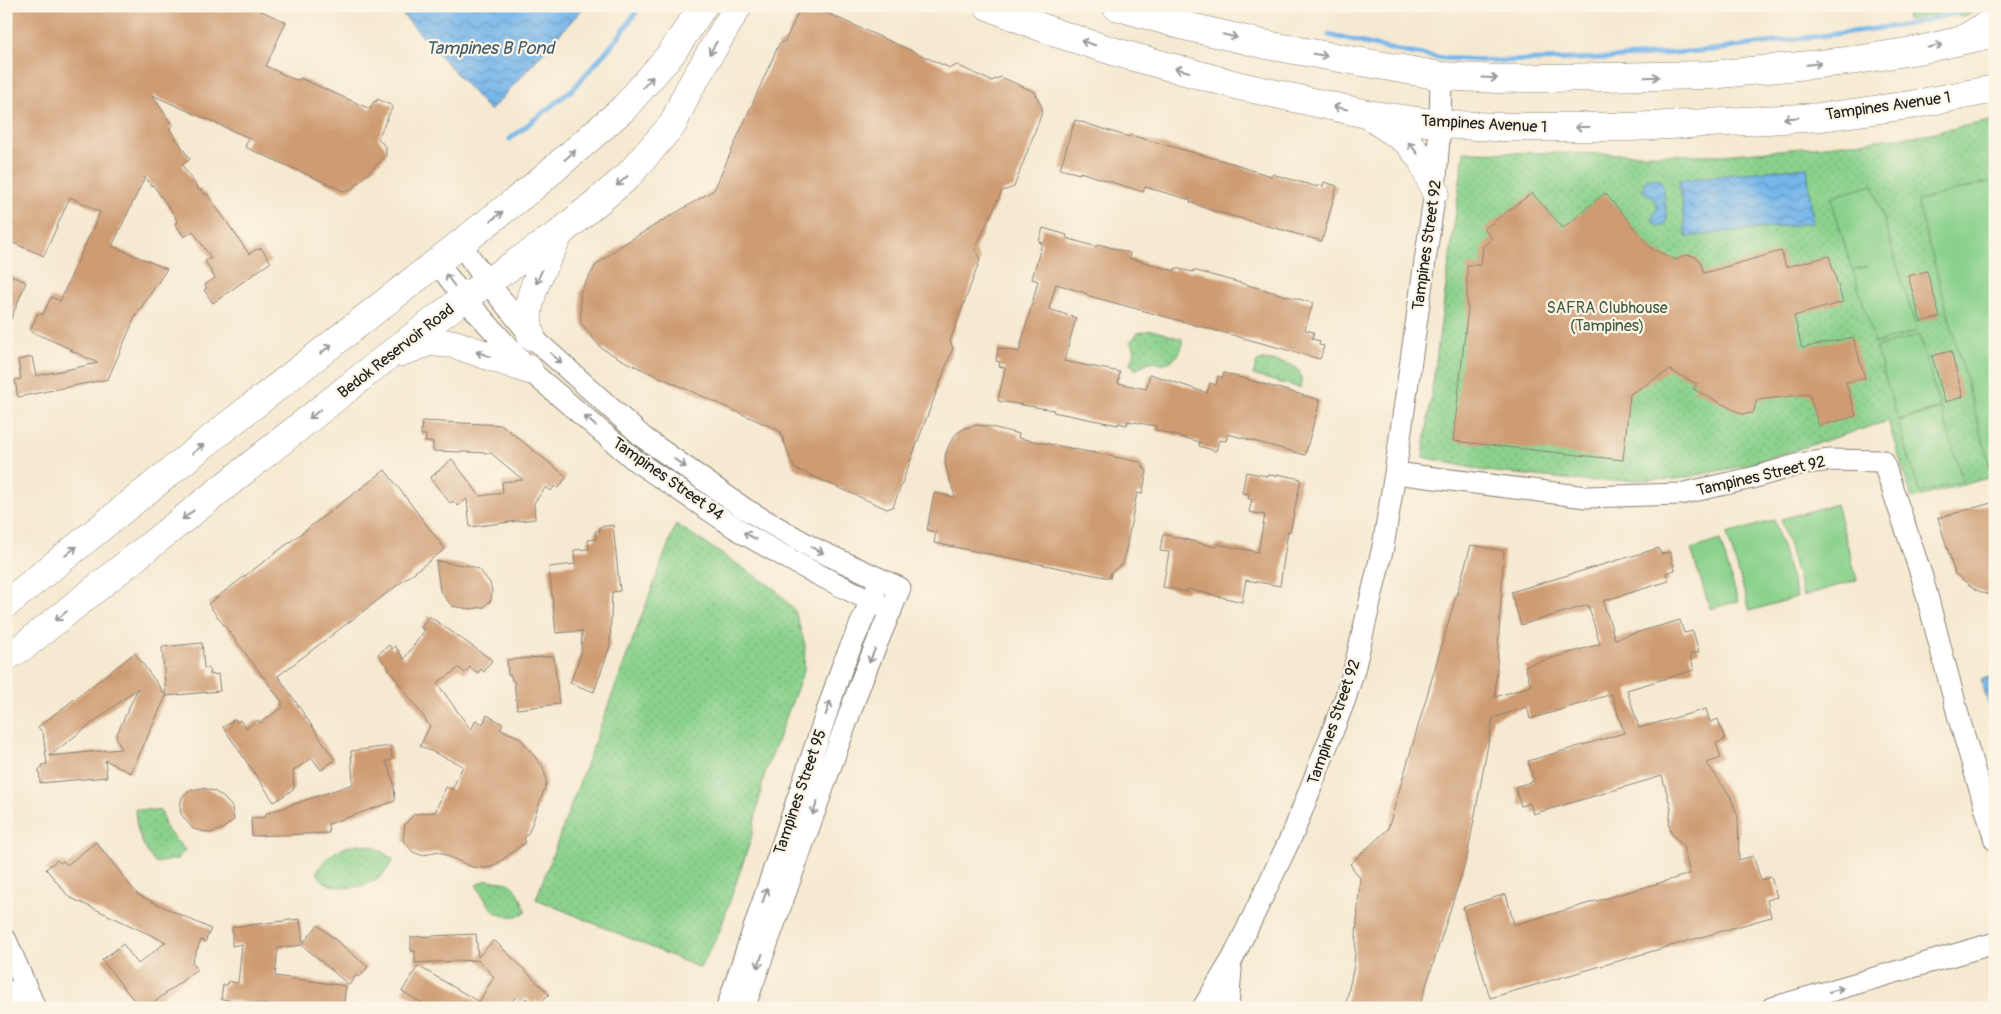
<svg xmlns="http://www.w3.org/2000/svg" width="2001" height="1014" viewBox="0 0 2001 1014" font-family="Pangolin,sans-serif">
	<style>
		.park { fill: url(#park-dots); stroke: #537654 }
		.pitch { fill: #8ad18c; stroke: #537654 }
		.water { fill: url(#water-waves); stroke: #496983 }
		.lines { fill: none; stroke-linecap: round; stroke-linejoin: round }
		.stream { stroke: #76b6ea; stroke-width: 5 }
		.building { fill: #ce9b72; fill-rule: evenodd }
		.street-casing { stroke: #898276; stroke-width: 23 }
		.secondary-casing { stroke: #898276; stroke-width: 29 }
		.primary-casing { stroke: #898276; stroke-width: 29 }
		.street { stroke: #fff; stroke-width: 21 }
		.secondary { stroke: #fff; stroke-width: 28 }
		.primary { stroke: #fff; stroke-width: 28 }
		.oneway { stroke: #999 }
		.labels { text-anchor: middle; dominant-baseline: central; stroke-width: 4.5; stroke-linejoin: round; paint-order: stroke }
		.street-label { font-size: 16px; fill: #1c1c1c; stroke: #fcf5e5 }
		.park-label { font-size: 16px; fill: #425b43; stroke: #fcf5e5 }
		.water-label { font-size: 18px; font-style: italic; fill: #405a6e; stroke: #fcf5e5 }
	</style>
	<defs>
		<pattern id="park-dots" width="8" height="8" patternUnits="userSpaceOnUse" patternTransform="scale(1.25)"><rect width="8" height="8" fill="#8ad18c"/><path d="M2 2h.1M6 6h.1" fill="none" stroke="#76b378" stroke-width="1.8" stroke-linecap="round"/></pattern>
		<pattern id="water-waves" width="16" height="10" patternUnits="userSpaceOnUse" patternTransform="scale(1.25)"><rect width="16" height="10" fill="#76b6ea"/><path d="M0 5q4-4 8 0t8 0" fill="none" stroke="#6093bd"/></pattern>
	</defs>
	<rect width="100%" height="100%" fill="#fcf5e5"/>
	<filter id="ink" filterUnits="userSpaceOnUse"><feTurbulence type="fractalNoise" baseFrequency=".02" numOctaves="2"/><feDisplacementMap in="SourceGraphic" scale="10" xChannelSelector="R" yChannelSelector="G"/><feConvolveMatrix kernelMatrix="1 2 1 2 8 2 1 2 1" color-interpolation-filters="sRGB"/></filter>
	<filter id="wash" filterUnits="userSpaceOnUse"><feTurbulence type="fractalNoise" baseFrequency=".0096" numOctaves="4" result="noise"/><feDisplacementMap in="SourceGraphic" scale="20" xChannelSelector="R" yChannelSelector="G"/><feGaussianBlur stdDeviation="1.12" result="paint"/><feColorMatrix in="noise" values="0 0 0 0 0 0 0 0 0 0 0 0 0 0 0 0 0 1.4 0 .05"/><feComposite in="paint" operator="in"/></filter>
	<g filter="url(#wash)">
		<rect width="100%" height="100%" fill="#f6e9d1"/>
		<!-- park -->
		<path class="park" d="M1907,6H1985L1975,12L1959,17L1957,10L1907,20Z
			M1995,120V476L1912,499L1888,421L1747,465L1678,479L1585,481L1486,471L1423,457L1464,152L1721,155L1825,146L1920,135Z
			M1152,330L1182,339C1184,351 1175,363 1162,363C1158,363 1154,361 1150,362C1145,363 1140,367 1136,370L1130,363C1135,356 1137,348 1130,342L1138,333Z
			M1263,360C1281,362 1307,362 1300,388L1253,375L1257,362Z
			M676,524L775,589L795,611L805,645L804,670L764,776L751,839L719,933L700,968L536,899Z
			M135,809L161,811L166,829L185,850L177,859L155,863C142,846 136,831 135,809Z
			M360,844L375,847L393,859C389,867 384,875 376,880C361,890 322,892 317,871C328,854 340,847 360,844Z
			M487,880L509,883L518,892L526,911L523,915C492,921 491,907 476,885Z"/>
		<!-- pitch -->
		<path class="pitch" d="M1995,180V469L1991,470L1917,201Z
			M1873,185L1917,331L1875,343L1853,270L1868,266L1852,270L1831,197Z
			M1919,335L1940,408L1898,420L1876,347Z
			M1941,409L1963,481L1920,493L1898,421Z
			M1836,504L1857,580L1803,596L1781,519Z
			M1774,520L1797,597L1750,611L1727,534Z
			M1720,540L1738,601L1710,609L1691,549Z"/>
		<!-- water -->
		<path class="water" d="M395,6H585L490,111Z
			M1807,167L1813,223L1686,237L1679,180Z
			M1652,178L1660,180L1663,185L1667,220L1665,225L1660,227L1655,224L1652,220C1653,215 1657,212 1657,207C1657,198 1647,197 1643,190L1645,181Z
			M1995,676V727L1981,679Z"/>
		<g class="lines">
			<!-- stream -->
			<path class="stream" d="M1329,35L1399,51L1443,58L1500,61L1609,58L1712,50L1904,25L1958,13
				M510,139L574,88L618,38L640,6"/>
		</g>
		<g id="blocks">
			<!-- building -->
			<path class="building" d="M6,6H250L286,22L266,66L293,79L299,80L300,78L370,109L374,101L376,102L377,99L393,106L378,138L386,148V156L351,190L344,191L245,147L249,138L152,95L173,126L169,128L190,159L182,165L199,190L200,189L204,194L206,193L215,205L249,254L257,249L258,250L261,248L271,262L213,303L204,290L207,288L205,285L215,278L205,261L211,258L193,231L184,237L175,223L177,222L175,216L153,185L152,186L145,177L112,246L167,269L136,315L108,379L18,397L15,380L21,379L18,360L32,357L36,376L98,363L70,350H73L30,331L38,313L43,315L51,297L60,301L100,212L70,197L44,256L6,240Z
				M813,7L950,68L957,65L991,81L1001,77L1035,92L1043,110L1014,187L1002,191L975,249L980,260L950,341L953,348L893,507L887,509L794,468L780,431L628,363L601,348L581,323L580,292L596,265L622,245L714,190L779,44L785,41L798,13Z
				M1075,120L1129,137L1130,135L1242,166L1241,167L1271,176L1272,174L1318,187V185L1323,186L1324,182L1337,186L1322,241L1207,209L1190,202L1191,200L1145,187L1143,192L1080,172V174L1060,169Z
				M1532,193L1563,228L1605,193L1652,249L1676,260L1685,255L1694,256L1700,261L1704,273L1781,251L1786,267L1829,256L1843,302L1794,316L1802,348L1853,337L1865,378L1846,382L1856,416L1819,426L1809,394L1757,400L1753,413L1742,414L1693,389L1697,384L1670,370L1630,394L1623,460L1453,441L1468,307H1467V265H1481L1483,246L1492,239L1484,229Z
				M1043,228L1067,235L1066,238L1097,247L1098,244L1130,253L1129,258L1175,271V268L1193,272V270L1313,303L1305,330L1314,332L1312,339L1320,341L1319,345L1324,346L1320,359L1086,295V293L1056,284L1049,309L1076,318L1064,361L1120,372L1118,383L1146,389L1150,374L1207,393L1210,383L1216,385L1218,376L1222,378L1224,373L1320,400L1305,455L1228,434L1226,441L1219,440L1216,451L1199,446L1200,442L1155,430L1156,426L1128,421L1127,425L1118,423V425L1053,412L1054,410L998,401L1005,368L999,366L1000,362L996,361L998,348L1019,352L1038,281L1032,279L1042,243L1039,242Z
				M1927,271L1940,317L1921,322L1908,276Z
				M6,273L26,282L11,319L6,293Z
				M1951,351L1963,397L1945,402L1932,356Z
				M422,421L502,425L567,477L558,488L555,486L551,491L546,487L534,503L535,519L470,527L467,499L458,506L453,501L450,503L430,478L452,459L480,496L503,493L502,482L523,480L491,453L433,451V442H425L426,435H421Z
				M976,425L987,426L1019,434L1018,438L1140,462L1147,472L1142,494L1137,493L1123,564L1111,572L1110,578L934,543L936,532L927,530L934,493L955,497L945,464L946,453L950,443L956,434L965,428Z
				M385,470L445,549L278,676L335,760L321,770L312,758L293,771L294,789L274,802L223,727L235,719L237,722L240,720L246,728L258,720L260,723L283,707L281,704L283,703L208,604Z
				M1246,472L1267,476V475L1277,476V474L1301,479L1290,532L1288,531L1280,586L1246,580L1242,602L1188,589V592L1163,587L1169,552L1160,551L1163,534L1216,547L1217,544L1258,552L1265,515L1249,512L1252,499H1248L1249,494L1242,493Z
				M1995,502V597L1976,590L1955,574L1938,518Z
				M613,525L620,591L612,592L610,646L594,692L570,683L581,653L582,631L556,633L549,567L575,564L574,550L589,549L588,540L596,539L595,531H600L599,527Z
				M1471,545L1504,551L1495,697L1531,686L1525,666L1600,644L1588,605L1521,625L1511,592L1659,548L1661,554L1670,552L1675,570L1666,573L1669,581L1603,601L1615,639L1680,620L1684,633L1693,631L1699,652L1690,654L1694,670L1627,690L1639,728L1706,709L1710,722L1718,719L1725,740L1716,743L1721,758L1707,763L1730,796L1738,817L1739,860L1753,856L1761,880L1771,877L1777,897L1767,900L1771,917L1490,998L1463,907L1506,894L1514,925L1690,874L1683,846L1671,833L1669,825L1671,808L1662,776L1533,814L1530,803L1521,806L1515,787L1534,781L1528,761L1624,733L1612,694L1530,719L1527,707L1493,718L1467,857L1419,1008H1345L1354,965L1360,878L1350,864L1388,829Z
				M436,561L470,566L479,569L490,583L492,591L491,600L484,607L470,609L452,606L440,591Z
				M429,616L492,660L484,672L481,669L478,673L470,667L465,673L459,668L437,683L471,730L476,720L483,724L487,715L503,724L500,729L520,738L543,767L546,778V785L529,832L524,839L526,842L494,866L487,868L472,867L437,851L429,854L421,855L413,852L403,840L405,824L414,814L435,812L446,787L452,790L463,766L420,746L430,726L378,654L389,645L392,649L395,646L404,659L425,630L421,628Z
				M202,643L204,668H209L210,675L218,674L220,691L166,696L162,647Z
				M135,653L166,696L131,773L105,760L107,777L40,783L39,769H42V765L47,764L43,733L38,727ZM138,688L116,736L121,749L49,756Z
				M554,656L559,704L517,709L514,681H512L511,675H508L507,660Z
				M391,746L392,760L386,761L394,784L395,801L328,824L329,833L252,836L251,818L266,817L265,814L353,784L351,751Z
				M202,788L214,791L224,798L232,807L234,820L222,829L210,833L193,829L181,814L180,806L182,797L189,791Z
				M96,842L138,895L211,929L205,942L201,940L192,962L197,969L147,1008H140L102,960L123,944L138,964L166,942L69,897L46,869L57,860L60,863L63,861L67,865Z
				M300,919L303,943L318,925L368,967L359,977L356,975L349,985L302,945L278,948L275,976L346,986L343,1008H290L221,999L223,985H227L228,981L238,983L242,944L232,946V927Z
				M476,934L478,957L494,940L549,994L539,1004L536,1001L533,1004L526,998L521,1003L515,997L509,1008H430L402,991L418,966L479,1002L494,977L478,960L415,963V951H411V937Z"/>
		</g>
	</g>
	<g filter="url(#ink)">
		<use href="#blocks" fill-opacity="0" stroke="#898276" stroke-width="1"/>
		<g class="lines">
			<!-- street casing -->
			<g class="street-casing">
				<path id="street" d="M461,245L488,283L531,336L644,438L745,509L815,549L900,588L862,679L744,1008
					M436,261L464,298L529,370L636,461L743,533L807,569L891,611
					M1395,473L1586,497L1680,494L1752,478L1800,464L1830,460L1883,461L1922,577L1960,722L1995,840
					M6,940L35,1008
					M6,990L13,1008
					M727,1008L842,667L876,589
					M1203,1008L1233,958L1294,831L1345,699L1354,670L1383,547L1395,473L1435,191L1440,124L1441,76
					M1228,1008L1231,969
					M1772,1008L1995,943"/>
			</g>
			<!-- secondary casing -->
			<g class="secondary-casing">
				<path id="secondary" d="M988,6L1056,33L1119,53L1240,86L1367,114L1440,124L1494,127H1631L1822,117L1910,105L1995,89
					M1116,6L1185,26L1272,46L1441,76L1497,79L1711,75L1857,60L1924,49L1986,35
					M1371,117L1408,142L1422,160L1435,191
					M531,336C530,330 527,323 528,317C529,288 546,262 558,237
					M401,352L429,342L454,344L529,370
					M6,604L222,430L533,187L623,109L671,54L703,6
					M6,657L24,646L388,356L464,298L560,233L627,177L673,124L688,91L738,6"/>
			</g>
			<!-- primary casing -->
			<g class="primary-casing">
				<path id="primary" d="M1962,40L1995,20"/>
			</g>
			<!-- street -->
			<use href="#street" class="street"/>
			<!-- secondary -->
			<use href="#secondary" class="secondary"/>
			<!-- primary -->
			<use href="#primary" class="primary"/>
		</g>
		<!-- one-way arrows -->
		<defs><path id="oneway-shaft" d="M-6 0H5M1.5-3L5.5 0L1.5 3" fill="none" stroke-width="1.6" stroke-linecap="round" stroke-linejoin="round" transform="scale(1.25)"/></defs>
		<g class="oneway">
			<use href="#oneway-shaft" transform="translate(1230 36) rotate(13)"/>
			<use href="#oneway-shaft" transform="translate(1088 43) rotate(-162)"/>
			<use href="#oneway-shaft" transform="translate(1935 46) rotate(-13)"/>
			<use href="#oneway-shaft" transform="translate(713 48) rotate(121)"/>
			<use href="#oneway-shaft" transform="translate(1320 55) rotate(10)"/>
			<use href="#oneway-shaft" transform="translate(1814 64) rotate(-6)"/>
			<use href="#oneway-shaft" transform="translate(1182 70) rotate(-165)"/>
			<use href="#oneway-shaft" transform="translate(1652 77) rotate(-2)"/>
			<use href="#oneway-shaft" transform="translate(1490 78) rotate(3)"/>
			<use href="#oneway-shaft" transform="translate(648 82) rotate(-48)"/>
			<use href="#oneway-shaft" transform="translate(1340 108) rotate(-168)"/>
			<use href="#oneway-shaft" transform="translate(1791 118) rotate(177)"/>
			<use href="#oneway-shaft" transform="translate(1582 127) rotate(180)"/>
			<use href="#oneway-shaft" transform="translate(1413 148) rotate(-129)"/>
			<use href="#oneway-shaft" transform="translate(570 155) rotate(-41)"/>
			<use href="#oneway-shaft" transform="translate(622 181) rotate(139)"/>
			<use href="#oneway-shaft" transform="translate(497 216) rotate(-38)"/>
			<use href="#oneway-shaft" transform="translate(539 277) rotate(114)"/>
			<use href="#oneway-shaft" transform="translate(450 280) rotate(-127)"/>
			<use href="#oneway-shaft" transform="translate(326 349) rotate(-38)"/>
			<use href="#oneway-shaft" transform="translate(483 354) rotate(-161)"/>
			<use href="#oneway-shaft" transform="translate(556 358) rotate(42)"/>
			<use href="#oneway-shaft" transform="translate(315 414) rotate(141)"/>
			<use href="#oneway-shaft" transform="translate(590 421) rotate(-139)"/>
			<use href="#oneway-shaft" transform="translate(198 449) rotate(-39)"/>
			<use href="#oneway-shaft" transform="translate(680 463) rotate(35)"/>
			<use href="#oneway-shaft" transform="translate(188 515) rotate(141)"/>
			<use href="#oneway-shaft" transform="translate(750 536) rotate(-150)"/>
			<use href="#oneway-shaft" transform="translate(817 550) rotate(26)"/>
			<use href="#oneway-shaft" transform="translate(71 551) rotate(-39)"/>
			<use href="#oneway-shaft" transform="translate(61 616) rotate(141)"/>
			<use href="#oneway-shaft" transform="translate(872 656) rotate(113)"/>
			<use href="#oneway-shaft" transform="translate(828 708) rotate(-71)"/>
			<use href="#oneway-shaft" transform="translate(815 808) rotate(110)"/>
			<use href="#oneway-shaft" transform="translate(765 895) rotate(-71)"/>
			<use href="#oneway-shaft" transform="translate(760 961) rotate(109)"/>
			<use href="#oneway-shaft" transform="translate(1836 990) rotate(-16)"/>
		</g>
	</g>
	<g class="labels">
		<!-- street labels -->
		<g class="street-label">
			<text transform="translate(1888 106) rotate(-8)">Tampines Avenue 1</text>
			<text transform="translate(1484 124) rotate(3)">Tampines Avenue 1</text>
			<text transform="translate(1427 245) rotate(-82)">Tampines Street 92</text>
			<text transform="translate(396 351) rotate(-38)">Bedok Reservoir Road</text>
			<text transform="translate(1761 476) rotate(-13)">Tampines Street 92</text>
			<text transform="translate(668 479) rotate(35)">Tampines Street 94</text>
			<text transform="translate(1334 722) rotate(-71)">Tampines Street 92</text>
			<text transform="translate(800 792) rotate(-71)">Tampines Street 95</text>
		</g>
		<!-- park labels -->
		<g class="park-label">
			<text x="1607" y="308">SAFRA Clubhouse<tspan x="1607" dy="18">(Tampines)</tspan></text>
		</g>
		<!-- water labels -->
		<g class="water-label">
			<text x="490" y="48">Tampines B Pond</text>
		</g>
	</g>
	<!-- margin -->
	<rect width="2001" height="1014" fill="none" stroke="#fcf5e5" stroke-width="25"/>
</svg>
